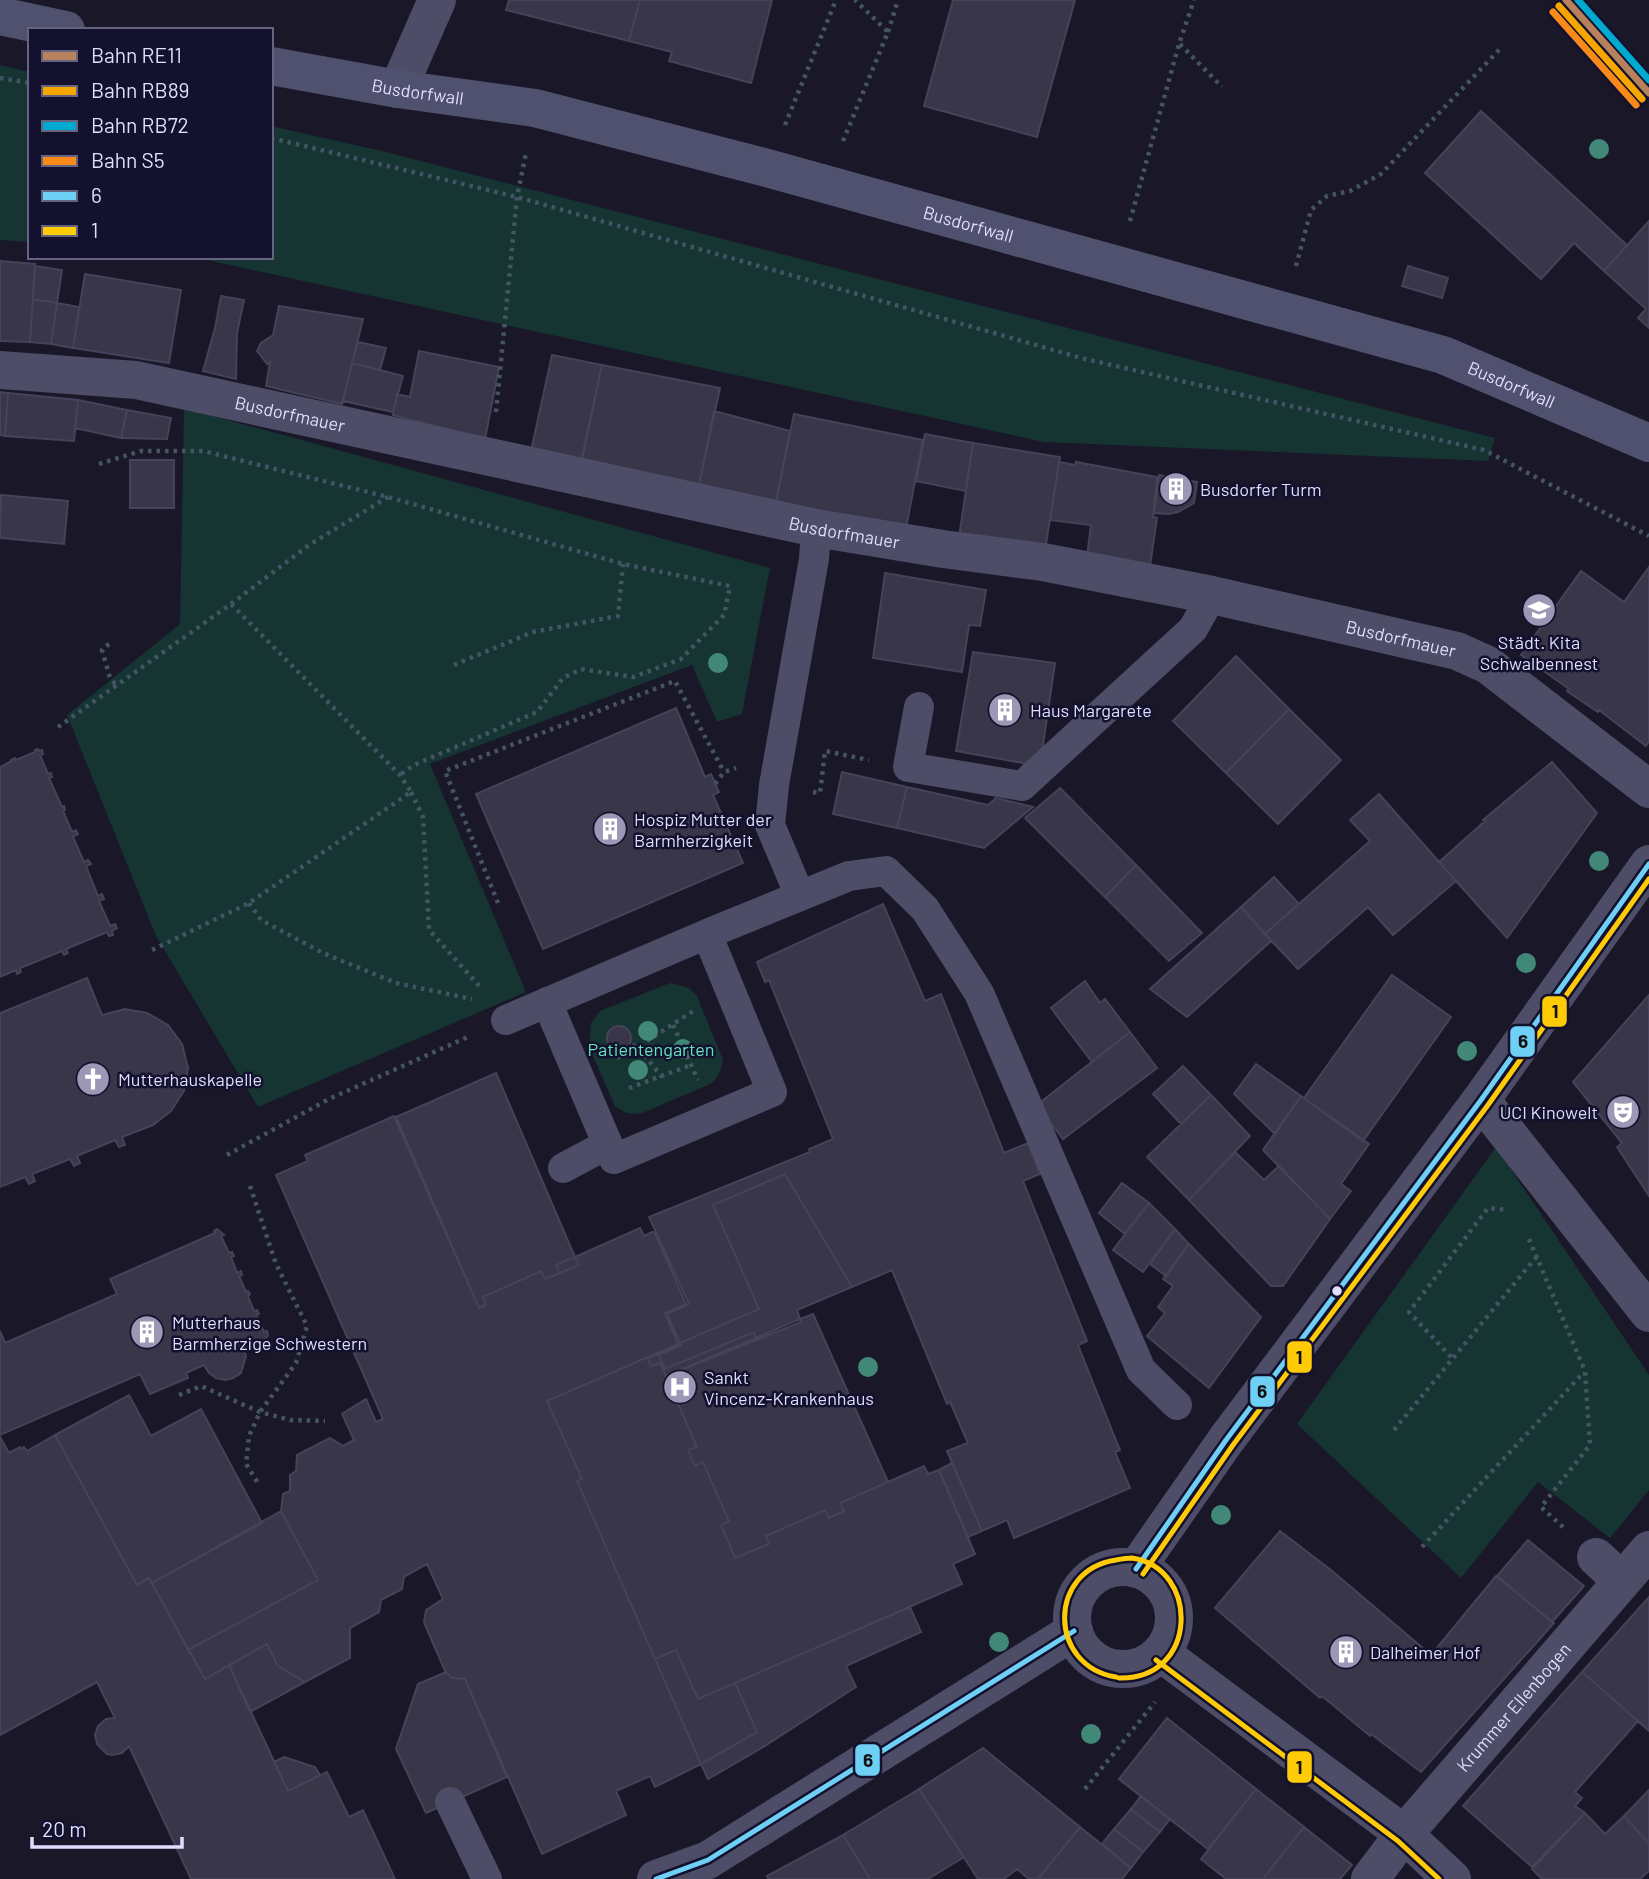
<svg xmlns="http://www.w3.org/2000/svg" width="1649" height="1879" viewBox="0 0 1649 1879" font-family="Barlow,sans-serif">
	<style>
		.green { fill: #153432 }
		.building { fill: #383648; stroke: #45425a; stroke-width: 2 }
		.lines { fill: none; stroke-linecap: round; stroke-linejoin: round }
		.path { stroke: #455464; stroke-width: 4.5; stroke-dasharray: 3.5 5; stroke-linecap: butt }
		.lane { stroke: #4d4d68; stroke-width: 30 }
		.street { stroke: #4d4d68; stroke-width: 38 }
		.secondary { stroke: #50516e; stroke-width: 38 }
		.bus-1-casing { stroke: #14112e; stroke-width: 10 }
		.bus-2-casing { stroke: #14112e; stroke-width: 10 }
		.bus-1 { stroke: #6fd0f6; stroke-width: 5 }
		.bus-2 { stroke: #ffcb06; stroke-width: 5 }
		.rail-1-casing { stroke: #14112e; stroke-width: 12 }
		.rail-2-casing { stroke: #14112e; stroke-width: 12 }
		.rail-3-casing { stroke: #14112e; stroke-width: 12 }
		.rail-4-casing { stroke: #14112e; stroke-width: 12 }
		.rail-1 { stroke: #b6815c; stroke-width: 7 }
		.rail-2 { stroke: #f7a600; stroke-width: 7 }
		.rail-3 { stroke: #00a9ce; stroke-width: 7 }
		.rail-4 { stroke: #f78a18; stroke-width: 7 }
		.tree { fill: #428879 }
		.bus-dot { fill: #dfdeff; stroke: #14112e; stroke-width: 2.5 }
		.labels { text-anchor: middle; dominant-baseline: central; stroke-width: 5; stroke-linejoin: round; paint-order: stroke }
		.street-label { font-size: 18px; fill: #dfdeff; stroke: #14112e }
		.poi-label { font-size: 18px; fill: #dfdeff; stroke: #14112e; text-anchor: start }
		.park-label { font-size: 18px; fill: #63e5bc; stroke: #14112e }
		.line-badge { stroke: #14112e; stroke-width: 2.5 }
		.pale-badge-label { font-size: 19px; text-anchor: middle; font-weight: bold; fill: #111 }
	</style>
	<rect width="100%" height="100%" fill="#191728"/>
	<!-- green -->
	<path class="green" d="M0,65L30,72V242L0,240Z
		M271,126L382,151L1495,438L1488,461L1044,442L193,257H271Z
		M184,408L770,568L742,714L717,722L692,665L430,764L526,992L258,1107L156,936L67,715L180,624Z
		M670,983L689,988L697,996L723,1060C721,1070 718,1080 708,1085L640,1114L626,1113L615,1106L589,1047L591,1023L600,1011Z
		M1496,1147L1649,1375V1490L1610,1538L1538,1482L1461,1578L1297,1424Z"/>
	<!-- building -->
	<path class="building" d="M509,0H640L629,41L506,10Z
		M640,0H772L751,83L669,61L672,52L629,41Z
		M953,0H1075L1037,137L924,106Z
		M1481,111L1627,245L1604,271L1574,243L1541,279L1425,173Z
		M1649,221V328L1638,318L1646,309L1604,271Z
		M0,261L35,264L30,342L0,341Z
		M35,266L62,270L57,303L33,299Z
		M1408,266L1448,278L1442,298L1402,286Z
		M85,274L181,290L169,363L73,348Z
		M221,296L244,300L237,333L236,379L203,371L215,328Z
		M33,299L57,303L51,344L30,342Z
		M57,303L79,307L73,348L51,344Z
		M279,306L363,319L342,404L266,386L270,362L267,364L257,351L261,343L273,335Z
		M358,342L386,348L380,370L352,363Z
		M419,351L499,367L485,439L393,415L397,394L410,397Z
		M552,355L602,365L582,460L531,451Z
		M352,363L403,376L393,412L343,401Z
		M602,365L720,388L698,490L581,461Z
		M0,392L8,393L5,436L0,435Z
		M8,393L78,400L74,441L5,436Z
		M78,400L127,410L121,438L75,428Z
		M127,410L171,418L167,439L121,438Z
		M714,411L790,431L775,506L698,490Z
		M794,414L923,440L906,528L776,502Z
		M925,434L973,443L966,491L916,481Z
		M973,443L1060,457L1045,550L959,537Z
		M130,460H174V508H130Z
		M1059,462L1075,465L1076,462L1157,477L1153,517L1157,518L1150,566L1087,556L1091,525L1050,520Z
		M1159,475L1197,482L1194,503L1178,512L1169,514L1154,513Z
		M1,495L68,501L64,544L0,538Z
		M1649,567V741L1646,746L1599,710L1598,712L1567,691L1569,689L1521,655L1581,571L1624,602Z
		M885,573L986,590L980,626L969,625L962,672L873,658Z
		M973,652L1055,663L1041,759L1034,765L956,751Z
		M1236,656L1289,709L1226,773L1173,721Z
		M676,708L705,777L711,774L719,792L713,795L743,863L543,949L476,794Z
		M1289,709L1341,760L1278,824L1226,773Z
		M38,749L39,751L42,750L43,754L40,755L48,774L51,773L52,777L49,778L62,807L64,806L65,810L63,811L72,832L76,830L78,834L73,837L84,862L88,860L91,864L86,866L98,896L102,894L104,899L99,901L110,926L115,924L117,928L112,931L113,935L109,936L107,932L66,949L68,953L64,955L62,951L20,968L21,972L17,974L16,970L0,977V767L12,761L11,760L15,758L16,760L35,752V750Z
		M1552,762L1597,813L1507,938L1439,862L1485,821L1483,820Z
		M842,772L907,787L897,828L833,814Z
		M907,787L988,805L996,798L1033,807L984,848L897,828Z
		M1060,788L1136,865L1105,897L1025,818Z
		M1379,794L1456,881L1393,935L1368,907L1298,969L1265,934L1370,841L1350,820Z
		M1136,865L1202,933L1169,961L1105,897Z
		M1274,877L1299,904L1265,934L1241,907Z
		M883,904L925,1001L941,994L1004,1153L1028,1143L1040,1174L1023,1181L1087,1341L1078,1345L1117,1443L1120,1450L1115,1452L1130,1488L1014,1538L1007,1520L982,1531L947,1451L968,1443L950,1402L947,1404L892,1270L852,1287L785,1174L713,1205L759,1309L680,1343L667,1314L689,1304L649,1217L810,1152L809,1149L833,1139L769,980L765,982L757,962Z
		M1241,907L1271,941L1187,1017L1150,989Z
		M1392,975L1451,1017L1363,1141L1304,1098Z
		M87,978L102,1015L125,1009L147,1013L168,1025L182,1044L188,1068L184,1091L171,1111L153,1125L122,1137L125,1145L119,1147L115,1140L77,1156L80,1163L74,1166L70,1159L32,1174L35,1181L29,1184L25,1177L0,1187V1013Z
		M1085,981L1100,1003L1105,999L1130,1032L1092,1062L1051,1008Z
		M1649,995V1196L1617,1147L1622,1143L1573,1082Z
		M607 1038a12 12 0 1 1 24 0a12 12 0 1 1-24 0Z
		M1130,1032L1157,1068L1063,1139L1037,1105Z
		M1256,1064L1301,1096L1275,1134L1234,1094Z
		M1183,1066L1211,1095L1181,1124L1153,1094Z
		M496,1073L575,1257L556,1265L560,1273L545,1279L541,1271L483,1297L486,1305L479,1308L396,1117Z
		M1211,1095L1250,1136L1189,1200L1147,1157Z
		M1301,1096L1369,1144L1341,1184L1351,1191L1330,1219L1263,1150Z
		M394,1116L479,1308L486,1305L483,1297L541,1271L545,1279L579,1265L575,1257L640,1228L644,1236L654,1231L686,1304L665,1313L678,1344L547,1401L582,1479L577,1481L701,1764L655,1787L650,1776L616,1791L626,1815L542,1854L465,1679L452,1678L445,1671L426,1627L424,1622L426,1610L443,1599L427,1564L404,1577L402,1589L381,1600L379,1612L350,1628V1658L305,1682L278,1666L267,1644L205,1679L188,1650L318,1580L281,1511L283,1494L290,1491V1475L296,1471L297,1455L330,1438L343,1446L354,1440L342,1414L366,1399L376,1422L383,1419L276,1175L308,1161L305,1155Z
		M1235,1152L1264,1180L1279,1166L1330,1219L1283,1286H1271L1189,1200Z
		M785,1174L852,1287L797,1310L800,1319L756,1338L754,1332L665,1369L659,1355L681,1345L680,1343L759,1309L713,1205Z
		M1122,1183L1149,1203L1125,1234L1099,1213Z
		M1149,1203L1175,1229L1143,1272L1113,1250Z
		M217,1229L224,1235L221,1236L229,1253L232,1252L234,1256L231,1257L237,1273L241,1271L242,1275L239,1276L246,1292L248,1291L250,1294L248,1296L254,1311L257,1310L259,1314L256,1315L264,1332L267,1331L268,1335L266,1338L267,1340L262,1342L261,1340L243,1347L246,1356L241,1373L233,1378L225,1380L216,1378L209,1373L204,1365L186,1373L188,1378L150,1394L140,1374L0,1435V1331L5,1343L117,1294L110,1279L215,1233L214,1231Z
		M1175,1229L1189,1244L1166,1276L1150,1264Z
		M1189,1244L1261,1317L1209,1388L1147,1336L1165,1313L1158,1307L1173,1286L1163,1279Z
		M575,1257L579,1265L560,1273L556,1265Z
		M813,1314L888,1482L840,1503L844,1511L829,1518L825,1510L766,1536L769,1544L735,1558L721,1525L729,1521L703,1462L695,1466L688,1450L697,1447L666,1376L801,1322L800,1319Z
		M754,1332L756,1338L666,1376L660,1363L651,1366L648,1359L680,1343L681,1345L659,1355L665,1369Z
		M678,1344L648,1359L651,1366L660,1363L697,1447L688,1450L695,1466L703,1462L729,1521L721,1525L735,1558L769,1544L766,1536L825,1510L829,1518L844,1511L840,1503L924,1466L928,1474L939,1470L975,1554L953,1564L962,1584L698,1699L676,1650L655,1659L577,1481L582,1479L547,1401Z
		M129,1395L151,1436L201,1409L262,1523L152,1583L149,1578L137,1585L55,1435Z
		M55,1435L137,1585L149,1578L205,1679L229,1665L288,1791L327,1772L349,1817L363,1810L395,1879H191L129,1746L122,1753L112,1755L107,1754L97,1744L95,1735L98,1726L106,1719L115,1718L97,1682L0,1735V1437L9,1453L20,1447L21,1449L24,1447L27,1451Z
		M952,1463L982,1531L968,1537L939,1470Z
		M281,1511L318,1580L188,1650L152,1583Z
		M1280,1531L1331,1570L1431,1655L1496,1576L1554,1623L1421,1772L1371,1734L1370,1736L1322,1696L1320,1698L1215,1608Z
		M1528,1540L1584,1586L1552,1622L1497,1576Z
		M1649,1597V1731L1582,1672Z
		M910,1607L921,1632L846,1666L856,1687L760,1749L708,1779L701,1764L757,1732L735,1683Z
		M267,1644L278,1666L305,1682L250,1712L229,1665Z
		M676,1650L698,1699L735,1683L757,1732L701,1764L655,1659Z
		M446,1672L452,1678L465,1679L507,1777L426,1813L396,1749L418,1684Z
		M1582,1672L1638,1721L1575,1792L1582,1798L1575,1806L1585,1813L1532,1867L1463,1806Z
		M1167,1718L1256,1789L1208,1849L1119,1779Z
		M983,1748L1080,1827L1038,1879H1029L1017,1869L1004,1879H978L919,1789Z
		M284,1757L315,1767L320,1775L288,1791L274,1762Z
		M919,1789L964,1857L928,1879H870L843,1835Z
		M1256,1789L1304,1827L1263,1879H1226L1201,1859Z
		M1649,1790V1844L1624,1816Z
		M1141,1796L1170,1819L1160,1832L1131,1809Z
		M1131,1809L1160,1832L1143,1852L1114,1829Z
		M1585,1813L1605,1834L1624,1816L1649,1844V1871L1640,1879H1542L1532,1869Z
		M1080,1827L1131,1868L1122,1879H1038Z
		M1304,1827L1352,1865L1340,1879H1263Z
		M1114,1829L1143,1852L1131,1868L1102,1844Z
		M843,1835L870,1879H768L767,1876Z"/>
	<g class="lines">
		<!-- path -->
		<path class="path" d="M888,32L898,0
			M1180,44L1222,87
			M0,78L30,83
			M785,125L836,0
			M271,138L517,197L1085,359L1484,450L1649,536
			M843,141L888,32L855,0
			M1130,221L1179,44L1194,0
			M1296,266L1311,210L1327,196L1350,191L1381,174L1500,49
			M496,412L517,197L526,153
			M99,464L141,451H203L388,497L623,564L730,586L724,615L681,659L633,677L581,669L563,678L537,712L414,765L400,775
			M231,604L309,545L388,497
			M109,644L102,650L110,678L116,685
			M454,665L533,632L618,616L623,564
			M58,727L231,604L400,775L411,792L249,903L148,952
			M715,784L724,772L736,768
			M411,792L423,817L429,930L482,989
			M813,792L820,793L825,751L869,760
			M249,903L261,920L323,953L396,983L472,999
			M498,903L445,771L675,681L724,772
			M673,1025L698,1080
			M632,1045L638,1047L693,1011
			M617,1058L638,1047L662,1077
			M629,1088L691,1065
			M227,1155L329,1099L470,1036
			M250,1186L276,1264L307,1326L296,1363L260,1412L249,1436L246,1464L258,1483
			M1529,1239L1585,1371L1590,1445L1541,1507L1563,1527
			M1451,1357L1409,1312L1488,1208L1508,1210
			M179,1395L201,1386L260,1412L290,1420L325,1421
			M1394,1430L1537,1256
			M1422,1547L1584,1372
			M1085,1789L1155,1702"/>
		<!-- lane -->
		<path class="lane" d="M919,707L908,767L1022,786L1193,629L1212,595
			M800,896L849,876L886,871L925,909L979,993L1141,1370L1177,1405
			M547,1002L614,1159L772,1092L707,934L800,896L770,825L774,785L814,559L816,528
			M506,1020L707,934
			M563,1168L606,1145
			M450,1802L487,1879"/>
		<!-- street -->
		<g class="street">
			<path d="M398,89L437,0"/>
			<path id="s1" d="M0,370L136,380L816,528L943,549L1043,562L1212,595L1457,651L1488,665L1649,789"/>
			<path d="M1481,1100L1649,1313"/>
			<path d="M1596,1557L1622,1581"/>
			<circle cx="1123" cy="1618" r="51"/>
			<path d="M1136,1569L1226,1440L1481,1100L1649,864"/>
			<path d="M1161,1653L1404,1834L1452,1879"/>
			<path d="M656,1879L708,1860L1074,1631"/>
			<path id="s2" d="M1370,1879L1404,1834L1649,1550"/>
		</g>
		<!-- secondary -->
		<g class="secondary">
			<path d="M0,16L66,30"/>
			<path id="s3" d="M271,66L398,89L535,108L767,168L1443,355L1649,443"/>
		</g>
		<!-- bus-1 casing -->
		<g class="bus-1-casing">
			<path id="bus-1" d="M1136,1569L1226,1440L1481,1100L1649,864
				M656,1879L708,1860L1074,1631"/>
		</g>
		<!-- bus-2 casing -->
		<g class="bus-2-casing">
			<path id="bus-2" d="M1143,1574L1233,1445L1488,1105L1649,879
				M1156,1660L1398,1841L1439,1879
				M1116,1677C1048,1666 1047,1570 1116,1560C1121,1559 1127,1558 1132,1558C1200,1568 1199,1680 1119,1678"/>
		</g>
		<!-- bus-1 -->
		<use href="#bus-1" class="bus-1"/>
		<!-- bus-2 -->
		<use href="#bus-2" class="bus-2"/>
		<!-- rail-1 casing -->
		<g class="rail-1-casing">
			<path id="rail-1" d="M1566,0L1649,93"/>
		</g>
		<!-- rail-2 casing -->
		<g class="rail-2-casing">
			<path id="rail-2" d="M1559,6L1642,99"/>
		</g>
		<!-- rail-3 casing -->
		<g class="rail-3-casing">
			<path id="rail-3" d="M1578,0L1649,80"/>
		</g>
		<!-- rail-4 casing -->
		<g class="rail-4-casing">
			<path id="rail-4" d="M1553,12L1636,105"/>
		</g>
		<!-- rail-1 -->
		<use href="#rail-1" class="rail-1"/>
		<!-- rail-2 -->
		<use href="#rail-2" class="rail-2"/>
		<!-- rail-3 -->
		<use href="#rail-3" class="rail-3"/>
		<!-- rail-4 -->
		<use href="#rail-4" class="rail-4"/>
	</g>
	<!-- trees -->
	<g class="tree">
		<circle cx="1599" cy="149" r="10"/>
		<circle cx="1177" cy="496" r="10"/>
		<circle cx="718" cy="663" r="10"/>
		<circle cx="1599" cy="861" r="10"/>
		<circle cx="1526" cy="963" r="10"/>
		<circle cx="648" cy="1031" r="10"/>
		<circle cx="683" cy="1049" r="10"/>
		<circle cx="1467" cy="1051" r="10"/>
		<circle cx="638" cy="1070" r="10"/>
		<circle cx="868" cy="1367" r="10"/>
		<circle cx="1221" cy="1515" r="10"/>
		<circle cx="999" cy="1642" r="10"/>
		<circle cx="1091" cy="1734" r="10"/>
	</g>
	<!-- icons -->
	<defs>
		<g id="building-disc" transform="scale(1.75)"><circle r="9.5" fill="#9a98b4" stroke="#14112e"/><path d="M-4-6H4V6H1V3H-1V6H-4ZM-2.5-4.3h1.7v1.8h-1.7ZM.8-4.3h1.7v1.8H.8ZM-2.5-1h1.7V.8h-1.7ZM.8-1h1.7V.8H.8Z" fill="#fff"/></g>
		<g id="school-disc" transform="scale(1.75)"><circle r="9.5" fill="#9a98b4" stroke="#14112e"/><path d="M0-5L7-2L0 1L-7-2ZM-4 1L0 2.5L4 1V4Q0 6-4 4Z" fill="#fff"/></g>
		<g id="church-disc" transform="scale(1.75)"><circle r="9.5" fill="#9a98b4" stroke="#14112e"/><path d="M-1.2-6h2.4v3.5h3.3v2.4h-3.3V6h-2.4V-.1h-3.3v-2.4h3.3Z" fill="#fff"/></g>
		<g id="theatre-disc" transform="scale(1.75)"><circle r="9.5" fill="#9a98b4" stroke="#14112e"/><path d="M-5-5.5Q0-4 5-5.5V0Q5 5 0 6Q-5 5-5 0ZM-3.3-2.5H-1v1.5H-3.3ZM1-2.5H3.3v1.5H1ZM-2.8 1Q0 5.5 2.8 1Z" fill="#fff"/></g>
		<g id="hospital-disc" transform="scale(1.75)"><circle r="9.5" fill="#9a98b4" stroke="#14112e"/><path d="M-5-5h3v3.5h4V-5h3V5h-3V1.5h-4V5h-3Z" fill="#fff"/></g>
	</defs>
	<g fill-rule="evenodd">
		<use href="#building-disc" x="1176" y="489"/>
		<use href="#school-disc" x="1539" y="610"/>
		<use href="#building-disc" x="1005" y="710"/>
		<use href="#building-disc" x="610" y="829"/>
		<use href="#church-disc" x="93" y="1079"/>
		<use href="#theatre-disc" x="1623" y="1112"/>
		<use href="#building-disc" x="147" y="1332"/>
		<use href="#hospital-disc" x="680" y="1387"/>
		<use href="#building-disc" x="1346" y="1652"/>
	</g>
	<!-- markers -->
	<circle class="bus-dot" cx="1337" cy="1291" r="6"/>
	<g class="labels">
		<!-- street labels -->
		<g class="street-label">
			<text stroke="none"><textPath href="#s3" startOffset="149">Busdorfwall</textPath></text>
			<text stroke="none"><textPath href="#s3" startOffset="716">Busdorfwall</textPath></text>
			<text stroke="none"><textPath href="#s3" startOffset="1283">Busdorfwall</textPath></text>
			<text stroke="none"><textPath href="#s1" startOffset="294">Busdorfmauer</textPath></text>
			<text stroke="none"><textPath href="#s1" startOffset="861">Busdorfmauer</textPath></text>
			<text stroke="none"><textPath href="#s1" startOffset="1428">Busdorfmauer</textPath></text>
			<text stroke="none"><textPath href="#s2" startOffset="224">Krummer Ellenbogen</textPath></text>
		</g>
		<!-- poi labels -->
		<g class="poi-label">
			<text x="1200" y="489">Busdorfer Turm</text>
			<text x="1539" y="642" text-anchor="middle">Städt. Kita<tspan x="1539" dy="21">Schwalbennest</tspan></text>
			<text x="1030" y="710">Haus Margarete</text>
			<text x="634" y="819">Hospiz Mutter der<tspan x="634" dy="21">Barmherzigkeit</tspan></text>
			<text x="118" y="1079">Mutterhauskapelle</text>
			<text x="1598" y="1112" text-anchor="end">UCI Kinowelt</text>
			<text x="172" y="1322">Mutterhaus<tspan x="172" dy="21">Barmherzige Schwestern</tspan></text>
			<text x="704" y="1377">Sankt<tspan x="704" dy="21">Vincenz-Krankenhaus</tspan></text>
			<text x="1370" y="1652">Dalheimer Hof</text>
		</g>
		<!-- park labels -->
		<g class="park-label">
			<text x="651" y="1049">Patientengarten</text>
		</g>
	</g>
	<g class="line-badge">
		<rect x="1541" y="995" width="27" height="33" rx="7" fill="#ffcb06"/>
		<rect x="1509" y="1025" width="27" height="33" rx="7" fill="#6fd0f6"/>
		<rect x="1286" y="1340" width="27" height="34" rx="7" fill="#ffcb06"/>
		<rect x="1249" y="1375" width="27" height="33" rx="7" fill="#6fd0f6"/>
		<rect x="854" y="1743" width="27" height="34" rx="7" fill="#6fd0f6"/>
		<rect x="1286" y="1750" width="27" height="34" rx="7" fill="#ffcb06"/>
	</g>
	<g class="pale-badge-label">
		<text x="1555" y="1018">1</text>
		<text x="1523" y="1048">6</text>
		<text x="1299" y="1364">1</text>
		<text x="1262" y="1398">6</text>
		<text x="868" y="1767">6</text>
		<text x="1299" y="1774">1</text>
	</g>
	<!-- legend -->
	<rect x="28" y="28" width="245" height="231" fill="#14112e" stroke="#656382" stroke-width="2"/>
	<rect x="42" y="51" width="35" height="10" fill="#b6815c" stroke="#656382" stroke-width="2"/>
	<text x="91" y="63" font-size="21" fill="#dfdeff">Bahn RE11</text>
	<rect x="42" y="86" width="35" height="10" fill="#f7a600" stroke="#656382" stroke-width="2"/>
	<text x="91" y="98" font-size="21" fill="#dfdeff">Bahn RB89</text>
	<rect x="42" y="121" width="35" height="10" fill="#00a9ce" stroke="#656382" stroke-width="2"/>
	<text x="91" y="133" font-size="21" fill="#dfdeff">Bahn RB72</text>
	<rect x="42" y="156" width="35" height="10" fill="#f78a18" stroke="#656382" stroke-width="2"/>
	<text x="91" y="168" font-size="21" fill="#dfdeff">Bahn S5</text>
	<rect x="42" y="191" width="35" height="10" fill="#6fd0f6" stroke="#656382" stroke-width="2"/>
	<text x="91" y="203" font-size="21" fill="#dfdeff">6</text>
	<rect x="42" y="226" width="35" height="10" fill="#ffcb06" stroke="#656382" stroke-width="2"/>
	<text x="91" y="238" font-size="21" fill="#dfdeff">1</text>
	<!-- scale -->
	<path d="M32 1837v10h150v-10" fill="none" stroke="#dfdeff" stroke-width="3.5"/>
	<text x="42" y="1837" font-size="21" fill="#dfdeff" stroke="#14112e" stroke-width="5" paint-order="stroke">20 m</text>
</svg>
